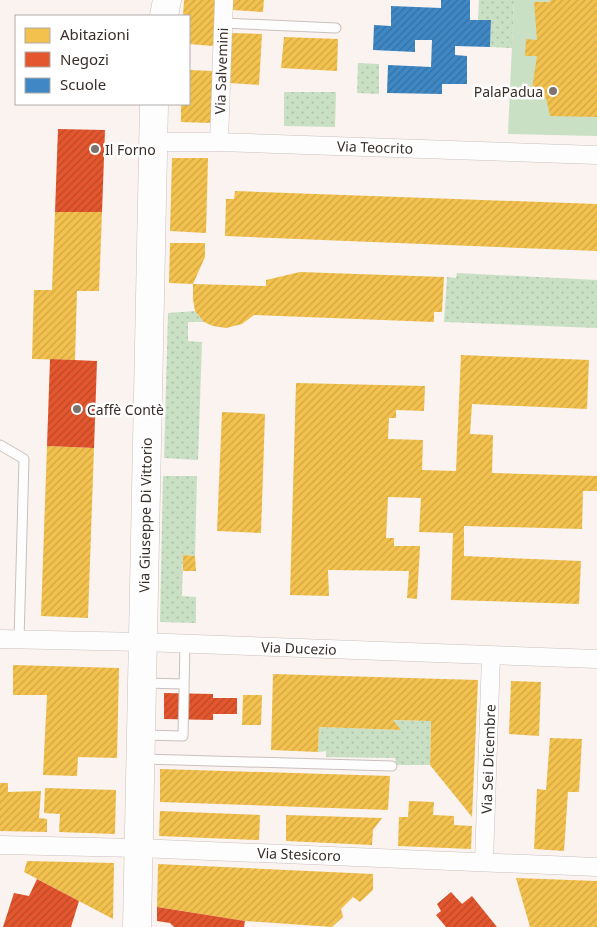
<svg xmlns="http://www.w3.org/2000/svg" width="597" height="927" viewBox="0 0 597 927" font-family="'Noto Sans',sans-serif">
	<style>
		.grass { fill: url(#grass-dots) }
		.pitch { fill: #cae0c5 }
		.homes { fill: url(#homes-hatch) }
		.shops { fill: url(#shops-hatch) }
		.schools { fill: url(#schools-hatch) }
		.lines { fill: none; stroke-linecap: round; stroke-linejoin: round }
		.lane-casing { stroke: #c8c0bd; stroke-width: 11 }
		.street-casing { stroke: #c8c0bd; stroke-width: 19 }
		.primary-casing { stroke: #c8c0bd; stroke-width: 29 }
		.lane { stroke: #fefdfd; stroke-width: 9 }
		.street { stroke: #fefdfd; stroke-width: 18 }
		.primary { stroke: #fefdfd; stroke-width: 28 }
		.poi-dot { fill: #7c736f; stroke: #fff; stroke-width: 2 }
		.labels { text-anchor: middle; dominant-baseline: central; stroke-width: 5; stroke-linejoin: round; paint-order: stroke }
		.street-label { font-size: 14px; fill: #382e2a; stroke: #fff }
		.poi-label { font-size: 14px; fill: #382e2a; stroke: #fff; text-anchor: start }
	</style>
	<defs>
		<pattern id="grass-dots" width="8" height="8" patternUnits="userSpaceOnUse" patternTransform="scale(1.25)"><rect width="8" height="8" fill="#cae0c5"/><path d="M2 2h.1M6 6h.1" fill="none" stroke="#aec0a9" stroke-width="1.8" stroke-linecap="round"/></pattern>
		<pattern id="homes-hatch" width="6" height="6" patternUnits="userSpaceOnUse" patternTransform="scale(1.25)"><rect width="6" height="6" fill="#f2c14e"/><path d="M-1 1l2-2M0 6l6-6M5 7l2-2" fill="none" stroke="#d0a644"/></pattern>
		<pattern id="shops-hatch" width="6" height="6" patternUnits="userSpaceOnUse" patternTransform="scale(1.25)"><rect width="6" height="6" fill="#e4572e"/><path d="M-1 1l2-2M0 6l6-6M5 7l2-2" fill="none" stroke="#ba4827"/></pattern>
		<pattern id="schools-hatch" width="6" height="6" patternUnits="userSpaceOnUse" patternTransform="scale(1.25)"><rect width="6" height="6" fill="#3f88c5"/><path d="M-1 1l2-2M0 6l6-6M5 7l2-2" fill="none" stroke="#3670a0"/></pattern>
	</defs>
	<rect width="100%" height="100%" fill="#faf3f0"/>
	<!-- grass -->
	<path class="grass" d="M479,0H514L512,48L490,47L491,21L478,20Z
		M358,63L379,64V94L357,93Z
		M284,92H336L335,127L284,126Z
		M457,273L597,280V328L444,322L447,277L456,278Z
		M195,311L204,322H188V341L202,342L198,460L164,458L168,313Z
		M163,476H197L195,556L183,555L182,596L196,597V623L160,622Z
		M393,720L431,721L430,765H396L395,758L326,757V751L318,752L319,727L400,730Z"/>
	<!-- pitch -->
	<path class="pitch" d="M514,0H597V136L508,134Z"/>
	<!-- homes -->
	<path class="homes" d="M184,0H215L213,46L189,44V16H183Z
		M232,0H264L263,12L232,10Z
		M551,0H597V117L550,116L546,98L531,96L537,56H525L526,39L537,40L534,2H550Z
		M231,33L262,34L259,85L229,83Z
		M284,37L338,39L337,71L281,68Z
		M189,70L213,71L211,123L181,122V104H189Z
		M172,158H208L206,233L170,231Z
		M235,191L597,204V251L225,236L226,199H234Z
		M55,212H102L99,291H77L75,360L32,359L34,290H52Z
		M170,243H205V257L193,284L169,283Z
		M300,272L444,277L442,312H434V322L254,315L242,324L226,328L213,326L204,322L195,311L193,299V284L266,286V280Z
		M461,355L589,360L587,409L472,404L470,434L493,435L492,473L597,476V491H583L582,529L464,526V556L581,561L579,604L451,600L453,533L419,532L421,498L388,497L386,538H394V546H420L417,599L407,598L409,571L328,570L329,596L290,595L296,383L425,386L424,411L396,410V418H389L388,439L423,440L422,470L456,471Z
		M222,412L265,414L261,533L217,531Z
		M47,446L94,448L88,618L41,616Z
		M183,555L195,556L196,571H183Z
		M13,665L119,668L117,758L78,757L77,776L43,775L47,695H13Z
		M273,674L478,680L472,817L430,765L431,721L393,720L401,730L319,727L318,752L271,750Z
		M511,681L541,682L539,736L509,734Z
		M243,695H262L261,725H242Z
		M550,738L582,739L579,792H568L564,851L534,849L537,789L546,790Z
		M160,769L390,776L388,810L160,802Z
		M0,783H8V792L41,791L39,818L47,819V832L0,831Z
		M45,788L116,790L115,834L59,832L60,814L44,813Z
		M409,801L434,802L433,815L454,816V825L472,826L471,849L398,846L399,817H408Z
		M160,811L260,815L259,840L159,836Z
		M286,815L382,818L373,830L372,845L286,841Z
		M27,861L114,863L113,919L24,872Z
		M158,864L373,874V890L360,902L353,897L341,909L343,917L332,927L245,921L157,907Z
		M516,878L597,881V927H530Z"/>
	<!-- shops -->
	<path class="shops" d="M58,129L105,130L102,212H55Z
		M50,359L97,361L94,448L47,446Z
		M164,693L213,694V698H237V714H213V720L164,719Z
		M37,879L79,901L71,927H3L14,893L29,896Z
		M451,892L462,904L472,896L497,927H446L436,915L441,911L437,904Z
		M157,907L245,921L244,927H174L170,923L157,921Z"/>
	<!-- schools -->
	<path class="schools" d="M441,0H470V20H491L490,47L455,46V55L467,56V84H442V94L387,93L388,65L431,67L432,40H415V52L373,50L374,25L391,26V6L441,8Z"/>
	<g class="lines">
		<!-- lane casing -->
		<g class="lane-casing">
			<path id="lane" d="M223,23L336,28
				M0,445L24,459L19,640
				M144,683L184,684
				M143,735L183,736L185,644
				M143,759L392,766"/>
		</g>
		<!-- street casing -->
		<g class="street-casing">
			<path id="street" d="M153,142H219L597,155
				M219,142L224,0
				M0,639L143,642L597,659
				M0,845L138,848L597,867
				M484,862L491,656"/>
		</g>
		<!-- primary casing -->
		<g class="primary-casing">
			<path id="primary" d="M164,16L167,0
				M137,927L154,104"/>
		</g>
		<!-- lane -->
		<use href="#lane" class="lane"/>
		<!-- street -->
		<use href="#street" class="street"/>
		<!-- primary -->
		<use href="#primary" class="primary"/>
	</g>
	<!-- markers -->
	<g class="poi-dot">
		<circle cx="553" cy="91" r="5"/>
		<circle cx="95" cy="149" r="5"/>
		<circle cx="77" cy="409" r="5"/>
	</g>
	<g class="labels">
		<!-- street labels -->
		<g class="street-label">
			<text transform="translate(221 71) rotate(-88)">Via Salvemini</text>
			<text transform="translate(375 147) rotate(2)">Via Teocrito</text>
			<text transform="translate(145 515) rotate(-89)">Via Giuseppe Di Vittorio</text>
			<text transform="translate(299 648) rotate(2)">Via Ducezio</text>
			<text transform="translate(488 759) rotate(-88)">Via Sei Dicembre</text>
			<text transform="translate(299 854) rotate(2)">Via Stesicoro</text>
		</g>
		<!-- poi labels -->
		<g class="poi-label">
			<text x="543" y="91" text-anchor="end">PalaPadua</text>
			<text x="105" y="149">Il Forno</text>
			<text x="87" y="409">Caffè Contè</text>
		</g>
	</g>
	<!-- legend -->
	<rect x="15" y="15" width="175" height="90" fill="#ffffff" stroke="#afabaa"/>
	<rect x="25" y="28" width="25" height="15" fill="#f2c14e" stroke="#afabaa"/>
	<text x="60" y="40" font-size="15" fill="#382e2a">Abitazioni</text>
	<rect x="25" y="52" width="25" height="15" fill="#e4572e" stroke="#afabaa"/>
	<text x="60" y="65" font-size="15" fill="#382e2a">Negozi</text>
	<rect x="25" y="78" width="25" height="15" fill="#3f88c5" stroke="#afabaa"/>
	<text x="60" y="90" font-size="15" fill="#382e2a">Scuole</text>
</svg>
